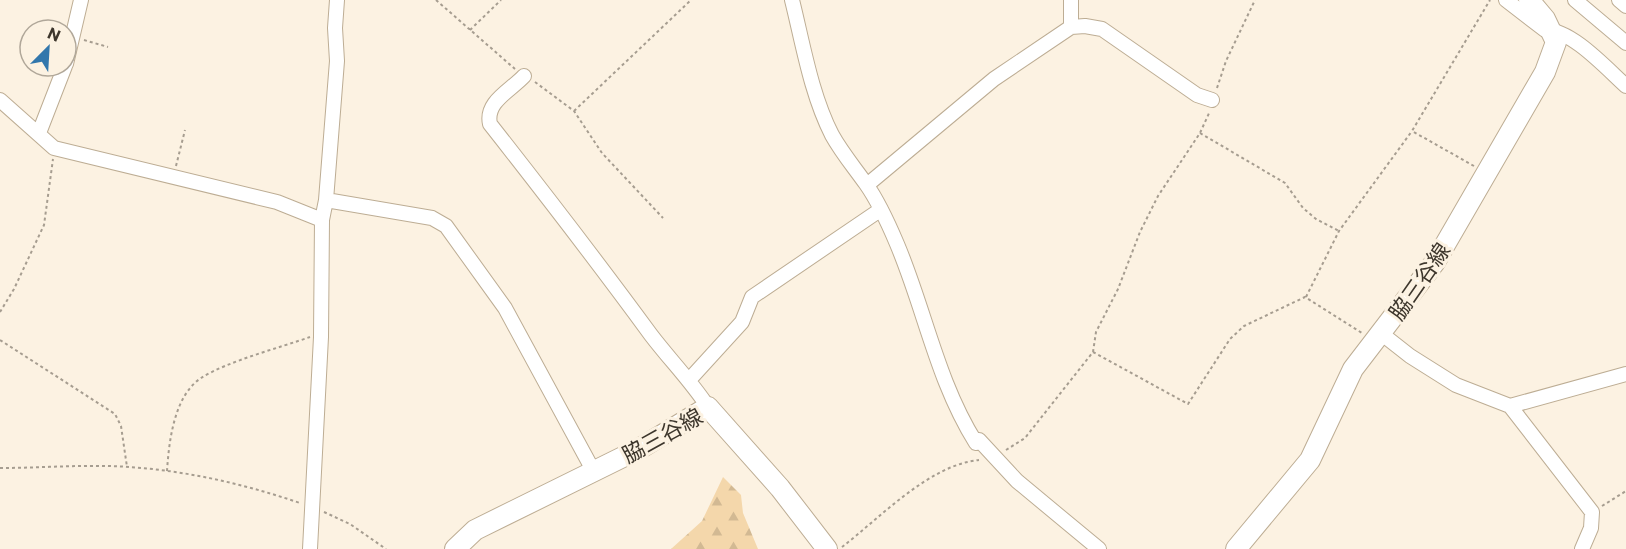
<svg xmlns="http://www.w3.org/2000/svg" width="1626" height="549" viewBox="0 0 1626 549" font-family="Commissioner,'Noto Sans JP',sans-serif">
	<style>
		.forest { fill: url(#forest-firs) }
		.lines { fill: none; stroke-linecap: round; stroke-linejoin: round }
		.street-casing { stroke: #bdad94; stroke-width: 16 }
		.secondary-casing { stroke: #bdad94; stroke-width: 22 }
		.path { stroke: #a69d90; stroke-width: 2; stroke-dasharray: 3 3; stroke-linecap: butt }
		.street { stroke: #fff; stroke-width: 14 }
		.secondary { stroke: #fff; stroke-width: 20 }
		.labels { text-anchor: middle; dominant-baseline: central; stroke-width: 6; stroke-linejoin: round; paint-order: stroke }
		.street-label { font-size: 22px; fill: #3d362c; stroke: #fcf2e2 }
	</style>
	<defs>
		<pattern id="forest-firs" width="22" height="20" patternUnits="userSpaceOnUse" patternTransform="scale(1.5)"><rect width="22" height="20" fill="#f4d7ab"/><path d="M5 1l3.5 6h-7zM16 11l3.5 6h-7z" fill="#d2b993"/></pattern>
	</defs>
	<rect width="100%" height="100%" fill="#fcf2e2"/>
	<!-- forest -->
	<path class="forest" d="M723,477L741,495L743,513L758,549H671L702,521Z"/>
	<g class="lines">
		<!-- street casing -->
		<g class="street-casing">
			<path id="street" d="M792,0C803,44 811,94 832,135C842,153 854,167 866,184C878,201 889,225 897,244C925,310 937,381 976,443L979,440L1017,481L1099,549
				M1071,0V27
				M1506,0L1545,30C1571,29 1607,69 1626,86
				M1575,0L1626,43
				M1619,0L1626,6
				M66,64L81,0
				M524,76C510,91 485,102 490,124C545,194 599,264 651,335C670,360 691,381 708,407
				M0,100L54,148L277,202L322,220
				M39,133L65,66
				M867,185L994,79L1071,27L1085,26L1102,29L1197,95L1212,100
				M326,200L432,218L446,226L505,308L594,472
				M1382,334L1410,356L1456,385L1510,406L1626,374
				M690,379L742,322L752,297L880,210
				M1510,406L1592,512L1591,528L1582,549
				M310,549L321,337L322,220L326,200L337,61L335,28L337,0"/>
		</g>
		<!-- secondary casing -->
		<g class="secondary-casing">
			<path id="secondary" d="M455,549L475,530L639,449L708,407L780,488L827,549
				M1236,549L1310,460L1353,369L1435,262L1545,72L1556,42L1545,19L1529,0"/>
		</g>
		<!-- path -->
		<path class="path" d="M436,0L515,69
			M470,30L501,0
			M84,40L108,47
			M535,82L574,111L602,153L663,218
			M1217,88L1226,61L1255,0
			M574,111L691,0
			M1200,133L1285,183L1303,208L1316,219L1339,231
			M176,166L185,130
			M1474,166L1412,131L1490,0
			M1306,297L1339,231L1412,131
			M0,312L14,289L44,225L53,159
			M0,340L115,414L121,426L127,467
			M1093,352L1188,404L1230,339L1244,326L1305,297L1362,333
			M1006,450L1025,438L1093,352L1096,332L1118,289L1140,232L1158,196L1200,133L1210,111
			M0,468C43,468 86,464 129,467C188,471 244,484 300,503
			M167,471C169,441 174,396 201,378C228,361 279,348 310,337
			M1602,506L1626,491
			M324,512L350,524L386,549
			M842,547C881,517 929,465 979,460"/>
		<!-- street -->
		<use href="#street" class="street"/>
		<!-- secondary -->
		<use href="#secondary" class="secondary"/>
	</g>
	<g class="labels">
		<!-- street labels -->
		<g class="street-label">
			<text transform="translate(1419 281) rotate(-55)">脇三谷線</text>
			<text transform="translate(662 435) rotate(-29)">脇三谷線</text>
		</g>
	</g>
	<!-- north arrow -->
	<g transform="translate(48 48) rotate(24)"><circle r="28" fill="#fcf2e2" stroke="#b0a799" stroke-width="1.5"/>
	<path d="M0-4.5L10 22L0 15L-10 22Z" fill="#3277ac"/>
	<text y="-9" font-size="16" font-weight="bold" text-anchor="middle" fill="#3d362c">N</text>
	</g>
</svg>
